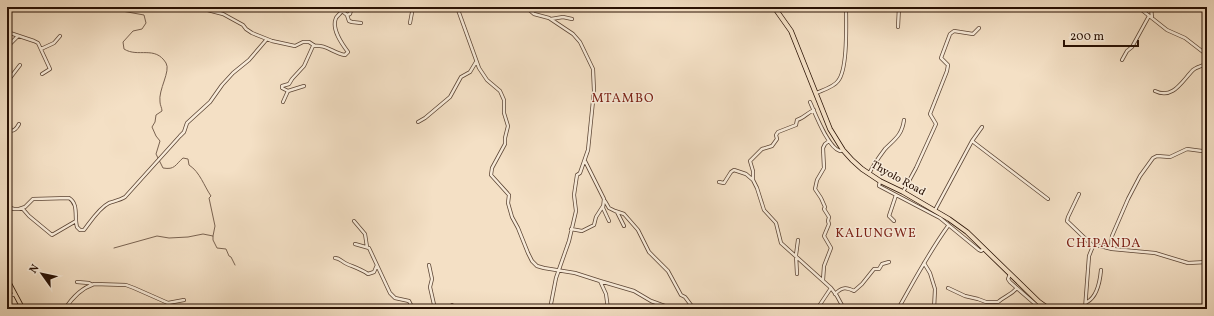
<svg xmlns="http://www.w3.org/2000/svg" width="1214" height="316" viewBox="0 0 1214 316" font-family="Vollkorn,serif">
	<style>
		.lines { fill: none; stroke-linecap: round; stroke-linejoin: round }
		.stream { stroke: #796250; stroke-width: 1 }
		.minor-casing { stroke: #5b4434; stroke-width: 4 }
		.major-casing { stroke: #281003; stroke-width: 5 }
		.highway-casing { stroke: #281003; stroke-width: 5.5 }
		.minor { stroke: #f8ebd9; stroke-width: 2.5 }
		.major { stroke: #f4e0c5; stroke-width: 3.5 }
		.highway { stroke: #f4e0c5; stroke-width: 4 }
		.labels { text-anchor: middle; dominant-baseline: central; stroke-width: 3; stroke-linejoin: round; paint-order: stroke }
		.street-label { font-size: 11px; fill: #281003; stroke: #f8ebd9 }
		.quarter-label { font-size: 13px; letter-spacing: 1px; fill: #7a1f14; stroke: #f8ebd9 }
	</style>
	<rect width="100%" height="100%" fill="#f4e0c5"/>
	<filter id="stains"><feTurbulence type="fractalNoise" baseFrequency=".005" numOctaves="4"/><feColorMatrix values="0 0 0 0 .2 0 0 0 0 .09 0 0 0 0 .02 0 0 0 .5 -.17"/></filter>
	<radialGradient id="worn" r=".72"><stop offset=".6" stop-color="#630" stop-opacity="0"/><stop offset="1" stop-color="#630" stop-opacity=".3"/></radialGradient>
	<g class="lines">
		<!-- stream -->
		<path class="stream" d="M117,7L118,10L122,11L144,15L146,23L142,29L133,31L123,42L124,49C138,58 155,45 166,63C171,71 158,90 160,102C160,105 162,108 162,111L156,115L155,122L152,127L156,136L160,141L156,154L163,168C175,170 175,165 183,158L188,159L189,165C200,172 204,186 211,196L209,198L215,226L213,236
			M114,248L157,236L169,238L188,237L203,234L213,236V240L217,248L226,249L229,256L231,257L235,265"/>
		<!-- minor casing -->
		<g class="minor-casing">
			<path id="minor" d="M179,7L189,10L200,8L223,14L243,25L246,29L252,33L272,41L295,46L303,42H309L315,46
				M457,7L479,68L487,80L500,91L504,100V113L508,126L505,138V144L492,168L491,175L509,195L508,203L512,217L518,228L528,253L532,261L537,266L544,268L575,273L600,281L606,294L608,309
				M526,7L534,14L549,18L573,34L580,42L593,69L594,91L588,150L580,173L577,175L574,195L576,211L569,241L556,278L550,309
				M1138,7L1167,30L1185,38L1207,55
				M1151,7L1152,18
				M347,15L350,14L352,7
				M551,19L563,17L572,19
				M410,23L413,7
				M898,27L899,7
				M7,32L34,41L38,43L50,69L42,74
				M10,44L18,36
				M41,49L54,43L60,36
				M1122,60L1127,51L1132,47L1149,16
				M7,82L20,65
				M288,91L282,88V86L289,84L292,79L304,66L313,46C326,44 333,53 345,55L348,52C342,44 331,29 336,18C337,16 341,13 342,11L347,15L349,21L352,22L361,23
				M1155,91C1173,100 1182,81 1193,70C1196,67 1203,66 1207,63
				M816,93C823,90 834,87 838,81C848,69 846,24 846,7
				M283,102L288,91L304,86
				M810,102C815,113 828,148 840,151L843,150
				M418,122L425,118L450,97L461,77L470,72L476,62
				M7,130C13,132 16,130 19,124
				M972,141L1048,199
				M7,153H8
				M585,161L604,199L603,208L609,221
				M869,174C873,165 879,157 885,149C895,139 902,135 904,120
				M753,179V171L750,161L762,149L772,146L777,139L776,135L778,132L796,125L797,120C804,118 807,113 814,110
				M880,181L879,186L940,218L979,250L981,251L984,249
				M719,182L724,183L731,172L734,170L746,174L753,180L757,188L764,210L776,223L781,243L831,288L837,296L844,309
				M903,192L916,168L936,124L930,114L947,71L948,65L941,58L950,34L954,31L973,34L979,28
				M1079,194L1068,217L1067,221L1093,246
				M605,201L609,208L617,212L624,226
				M7,207L14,209H19L25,207L33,199L69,198C79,204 74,217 77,227L80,230H84C91,221 99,208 109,203C115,201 120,200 125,197L180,136L184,132L187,123L210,102L222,85L233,73L249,60L267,39
				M22,208L29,216L52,235L76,221
				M935,210L972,141L982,127
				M615,211L624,214L638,230L649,252L668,271L681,295L685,297L694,309
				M354,221L365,234L367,247
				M894,221L889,216L896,195
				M571,229L582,231L594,225L596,217L603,206
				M355,244L369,248L390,293L395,298L409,301L413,309
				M1093,246L1096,245L1112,249L1155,253L1188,263L1207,262
				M1111,248L1112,236L1128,199L1140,176L1153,158L1157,156L1170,157L1187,149L1202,151
				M335,258C340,258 342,262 347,264C354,267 361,269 368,274L374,272L377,265
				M924,263L930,273L935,289L934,309
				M429,265L432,279L430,287L435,309
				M797,274L796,255L798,240
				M1010,274L1008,279L1010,282L1041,309
				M823,280L824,266L831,248L824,236L829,224L828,221L829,217L824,209L825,207L821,198L815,189L817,180L824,168L823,148L825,144L829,141
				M600,281L634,291L651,301L673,309
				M77,282L89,283L91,284
				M948,288L965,296L978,299L986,302H998C1005,296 1011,295 1017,288
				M835,294C842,287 846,287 854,291L862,284L874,269H879L882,264L889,262
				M7,297L15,294
				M1087,302C1097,297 1100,281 1101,270
				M452,305L454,309
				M65,309C72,298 82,288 94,284L126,285L134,288L168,303L184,300
				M817,309L831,288
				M898,309C914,281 929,252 948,226
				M1085,309L1089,256L1093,246"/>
		</g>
		<!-- major casing -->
		<g class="major-casing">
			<path id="major" d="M7,279L23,309"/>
		</g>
		<!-- highway casing -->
		<g class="highway-casing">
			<path id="highway" d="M774,7L791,31L795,41L830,129L843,150L852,160L862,169L880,181L903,192L949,219L967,232L1039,302L1049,309"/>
		</g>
		<!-- minor -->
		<use href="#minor" class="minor"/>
		<!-- major -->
		<use href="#major" class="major"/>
		<!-- highway -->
		<use href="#highway" class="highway"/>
	</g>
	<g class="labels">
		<!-- street labels -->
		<g class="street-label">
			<text transform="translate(898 179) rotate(29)">Thyolo Road</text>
		</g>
		<!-- quarter labels -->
		<g class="quarter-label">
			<text x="623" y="99">MTAMBO</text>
			<text x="876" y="234">KALUNGWE</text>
			<text x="1104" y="244">CHIPANDA</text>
		</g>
	</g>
	<!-- margin -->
	<rect width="1214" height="316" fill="none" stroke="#f4e0c5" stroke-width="24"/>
	<rect x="8" y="8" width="1198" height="300" fill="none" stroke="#281003" stroke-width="2"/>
	<rect x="12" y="12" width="1190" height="292" fill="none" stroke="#281003"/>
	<!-- north arrow -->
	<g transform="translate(42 274) rotate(303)" stroke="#f8ebd9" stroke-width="3" paint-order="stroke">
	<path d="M0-3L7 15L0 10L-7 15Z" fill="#281003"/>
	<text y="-6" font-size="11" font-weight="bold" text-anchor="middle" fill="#281003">N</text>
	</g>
	<!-- scale -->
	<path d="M1064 40v6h74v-6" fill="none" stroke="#281003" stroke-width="2"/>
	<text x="1070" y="40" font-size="12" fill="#281003" stroke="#f8ebd9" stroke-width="3" paint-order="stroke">200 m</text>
	<rect width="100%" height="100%" filter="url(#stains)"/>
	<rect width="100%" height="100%" fill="url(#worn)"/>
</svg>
